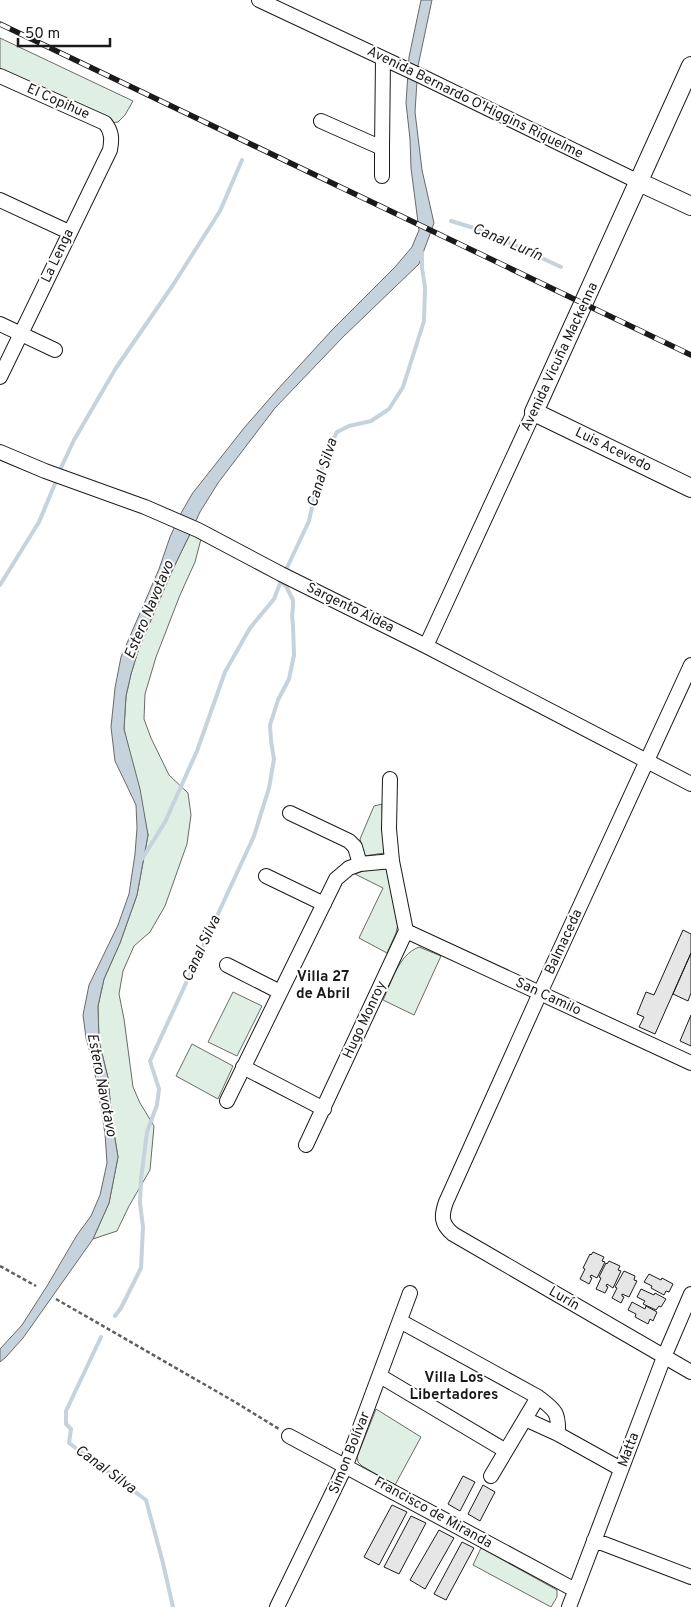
<svg xmlns="http://www.w3.org/2000/svg" width="691" height="1607" viewBox="0 0 691 1607" font-family="Overpass,sans-serif">
	<style>
		.green { fill: #e0efe3; stroke: #6a6a6a }
		.water { fill: #c6d2dc; stroke: #6a6a6a }
		.lines { fill: none; stroke-linecap: round; stroke-linejoin: round }
		.stream { stroke: #c6d2dc; stroke-width: 4 }
		.building { fill: #e6e6e6; stroke: #1a1a1a }
		.minor-casing { stroke: #1a1a1a; stroke-width: 16 }
		.major-casing { stroke: #1a1a1a; stroke-width: 20 }
		.path { stroke: #5f5f5f; stroke-width: 2.5; stroke-dasharray: 4 2.5; stroke-linecap: butt }
		.minor { stroke: #fff; stroke-width: 14 }
		.major { stroke: #fff; stroke-width: 18 }
		.rail-casing { stroke: #1a1a1a; stroke-width: 5.5 }
		.rail { stroke: #fff; stroke-width: 4; stroke-dasharray: 11; stroke-linecap: butt }
		.labels { text-anchor: middle; dominant-baseline: central; stroke-width: 4; stroke-linejoin: round; paint-order: stroke }
		.street-label { font-size: 14px; fill: #1a1a1a; stroke: #fff }
		.water-label { font-size: 15px; font-style: italic; fill: #1a1a1a; stroke: #fff }
		.neighbourhood-label { font-size: 15px; font-weight: bold; fill: #1a1a1a; stroke: #fff }
	</style>
	<rect width="100%" height="100%" fill="#fff"/>
	<!-- green -->
	<path class="green" d="M0,38L133,101L125,115L118,122L109,123L0,72Z
		M191,532L201,539L195,562L180,595L156,657L145,694L144,719L151,738L169,775L188,793L191,815L187,844L165,906L150,932L134,946L123,971L119,994L124,1019L133,1087L140,1103L154,1126L150,1170L129,1206L117,1231L93,1239L109,1203L118,1157L112,1121L108,1078L99,1041L98,1006L104,979L120,943L137,895L148,835L124,729L126,696L131,674L139,648L172,571Z
		M382,804L384,853L364,856L360,839L374,806Z
		M387,868L398,924L396,933L387,953L359,938L383,888L355,874L366,870Z
		M419,947L441,956L414,1015L383,1000C392,982 398,955 419,947Z
		M233,992L262,1006L237,1056L208,1042Z
		M192,1044L233,1066L218,1099L176,1076Z
		M376,1409L421,1437L395,1485L362,1466L358,1462L357,1457Z
		M481,1548L557,1590V1597L551,1607L473,1565Z"/>
	<!-- water -->
	<path class="water" d="M421,0H432L418,66L415,112L422,170L434,223L419,264L343,337L275,408L218,483L200,512L188,538L172,571L139,648L131,674L126,696L124,729L140,789L148,835L137,895L120,943L104,979L98,1006L99,1041L108,1078L112,1121L118,1157L109,1203L93,1239L23,1338L6,1357L0,1362V1349L22,1325L47,1286L77,1235L91,1216L100,1195L107,1163L105,1134L101,1108L93,1063L86,1038L83,1015L89,985L118,925L129,894L135,854L137,828L136,805L115,761L111,727L115,688L121,657L159,569L170,537L180,515L192,494L244,428L278,389L332,330L395,267L412,247L419,230L411,168L410,139L406,103L409,57Z"/>
	<g class="lines">
		<!-- stream -->
		<path class="stream" d="M451,221L484,231L561,267
			M59,472L74,440L116,368L173,285L220,211L242,160
			M285,572L309,521L316,488L327,451L337,432L349,426L371,421L389,409L403,387L424,321L425,287L422,268V252
			M0,585L39,522L57,479
			M142,859L165,822L197,751L225,672L250,628L274,599L281,581
			M115,1316L121,1308L141,1268L143,1227L140,1203L141,1179L147,1132L157,1105L159,1089L150,1061L254,836L269,788L274,759L271,741L270,725L278,700L289,679L294,655L293,625L292,616L293,607V600L286,586L281,582
			M101,1337L66,1411V1424L71,1429L69,1443L146,1500L163,1563L173,1607"/>
	</g>
	<!-- building -->
	<path class="building" d="M683,930L691,934V953L655,1034L639,1027L644,1017L637,1014L646,992L654,995Z
		M691,953V993L688,1001L673,994Z
		M691,1015V1046L680,1041Z
		M593,1252L604,1257L602,1261L605,1262L597,1278L591,1275L590,1277L592,1278L589,1284L580,1279L585,1269L583,1268L590,1254L591,1255Z
		M609,1261L620,1266L618,1270L621,1271L613,1288L607,1284L606,1286L608,1287L605,1293L596,1289L601,1278L599,1277L606,1263L607,1264Z
		M624,1271L635,1276L634,1280L637,1281L629,1297L622,1294V1296L624,1297L621,1303L612,1298L617,1288L615,1287Z
		M649,1274L661,1280L662,1278L673,1284L669,1292L666,1291L664,1295L651,1288L652,1286L644,1282Z
		M641,1289L654,1295L655,1293L666,1299L661,1307L659,1306L656,1310L643,1304L645,1301L637,1297Z
		M632,1302L645,1309L646,1306L657,1312L653,1321L650,1319L648,1324L635,1317L636,1314L628,1310Z
		M463,1476L475,1482L460,1511L448,1504Z
		M483,1485L495,1492L480,1521L468,1514Z
		M392,1505L407,1512L379,1565L364,1557Z
		M411,1516L426,1523L399,1574L384,1567Z
		M439,1530L454,1538L425,1589L410,1580Z
		M462,1542L474,1548L446,1600L434,1594Z"/>
	<g class="lines">
		<!-- minor casing -->
		<g class="minor-casing">
			<path id="minor" d="M259,0L423,77L639,182
				M0,76L105,123C112,132 112,139 110,150L0,377
				M321,121L382,148L383,59
				M382,176V148
				M0,200L69,232
				M0,324L55,350
				M0,452L45,471L145,507L198,530L281,574L426,646L691,784
				M426,646L534,412
				M691,665L540,993L446,1202C441,1216 441,1224 453,1234L691,1372
				M390,779L389,829L392,861L406,931
				M290,813L349,841L355,847L360,864
				M266,876L324,904
				M406,931L691,1063
				M227,965L280,992
				M243,1067L324,1109
				M227,1101L336,879L349,868L360,864L392,861
				M306,1145L406,931
				M400,1321L538,1397C555,1410 559,1412 558,1434
				M380,1376L506,1451
				M525,1419L558,1434L621,1469
				M289,1436L575,1590
				M491,1476L538,1397
				M594,1540L691,1577
				M277,1607L346,1465L410,1293
				M569,1607L664,1357L691,1294"/>
		</g>
		<!-- major casing -->
		<g class="major-casing">
			<path id="major" d="M691,66L534,412L691,488
				M639,182L691,206"/>
		</g>
		<!-- path -->
		<path class="path" d="M0,1266L36,1286
			M56,1299L235,1402L279,1429"/>
		<!-- minor -->
		<use href="#minor" class="minor"/>
		<!-- major -->
		<use href="#major" class="major"/>
		<!-- rail casing -->
		<g class="rail-casing">
			<path id="rail" d="M0,24L691,355"/>
		</g>
		<!-- rail -->
		<use href="#rail" class="rail"/>
	</g>
	<g class="labels">
		<!-- street labels -->
		<g class="street-label">
			<text transform="translate(58 102) rotate(24)">El Copihue</text>
			<text transform="translate(475 103) rotate(26)">Avenida Bernardo O'Higgins Riquelme</text>
			<text transform="translate(58 256) rotate(-65)">La Lenga</text>
			<text transform="translate(560 357) rotate(-65)">Avenida Vicuña Mackenna</text>
			<text transform="translate(613 450) rotate(26)">Luis Acevedo</text>
			<text transform="translate(350 608) rotate(26)">Sargento Aldea</text>
			<text transform="translate(564 942) rotate(-65)">Balmaceda</text>
			<text transform="translate(548 997) rotate(25)">San Camilo</text>
			<text transform="translate(365 1020) rotate(-65)">Hugo Monroy</text>
			<text transform="translate(564 1299) rotate(30)">Lurín</text>
			<text transform="translate(629 1450) rotate(-69)">Matta</text>
			<text transform="translate(350 1453) rotate(-68)">Simon Bolívar</text>
			<text transform="translate(433 1513) rotate(29)">Francisco de Miranda</text>
		</g>
		<!-- water labels -->
		<g class="water-label">
			<text transform="translate(507 243) rotate(23)">Canal Lurín</text>
			<text transform="translate(323 473) rotate(-73)">Canal Silva</text>
			<text transform="translate(150 610) rotate(-67)">Estero Navotavo</text>
			<text transform="translate(202 949) rotate(-65)">Canal Silva</text>
			<text transform="translate(101 1085) rotate(79)">Estero Navotavo</text>
			<text transform="translate(105 1470) rotate(36)">Canal Silva</text>
		</g>
		<!-- neighbourhood labels -->
		<g class="neighbourhood-label">
			<text x="323" y="977">Villa 27<tspan x="323" dy="17">de Abril</tspan></text>
			<text x="454" y="1378">Villa Los<tspan x="454" dy="17">Libertadores</tspan></text>
		</g>
	</g>
	<!-- scale -->
	<path d="M18 38v8h92v-8" fill="none" stroke="#1a1a1a" stroke-width="2.5"/>
	<text x="25" y="38" font-size="15" fill="#1a1a1a" stroke="#ffffff" stroke-width="4" paint-order="stroke">50 m</text>
</svg>
